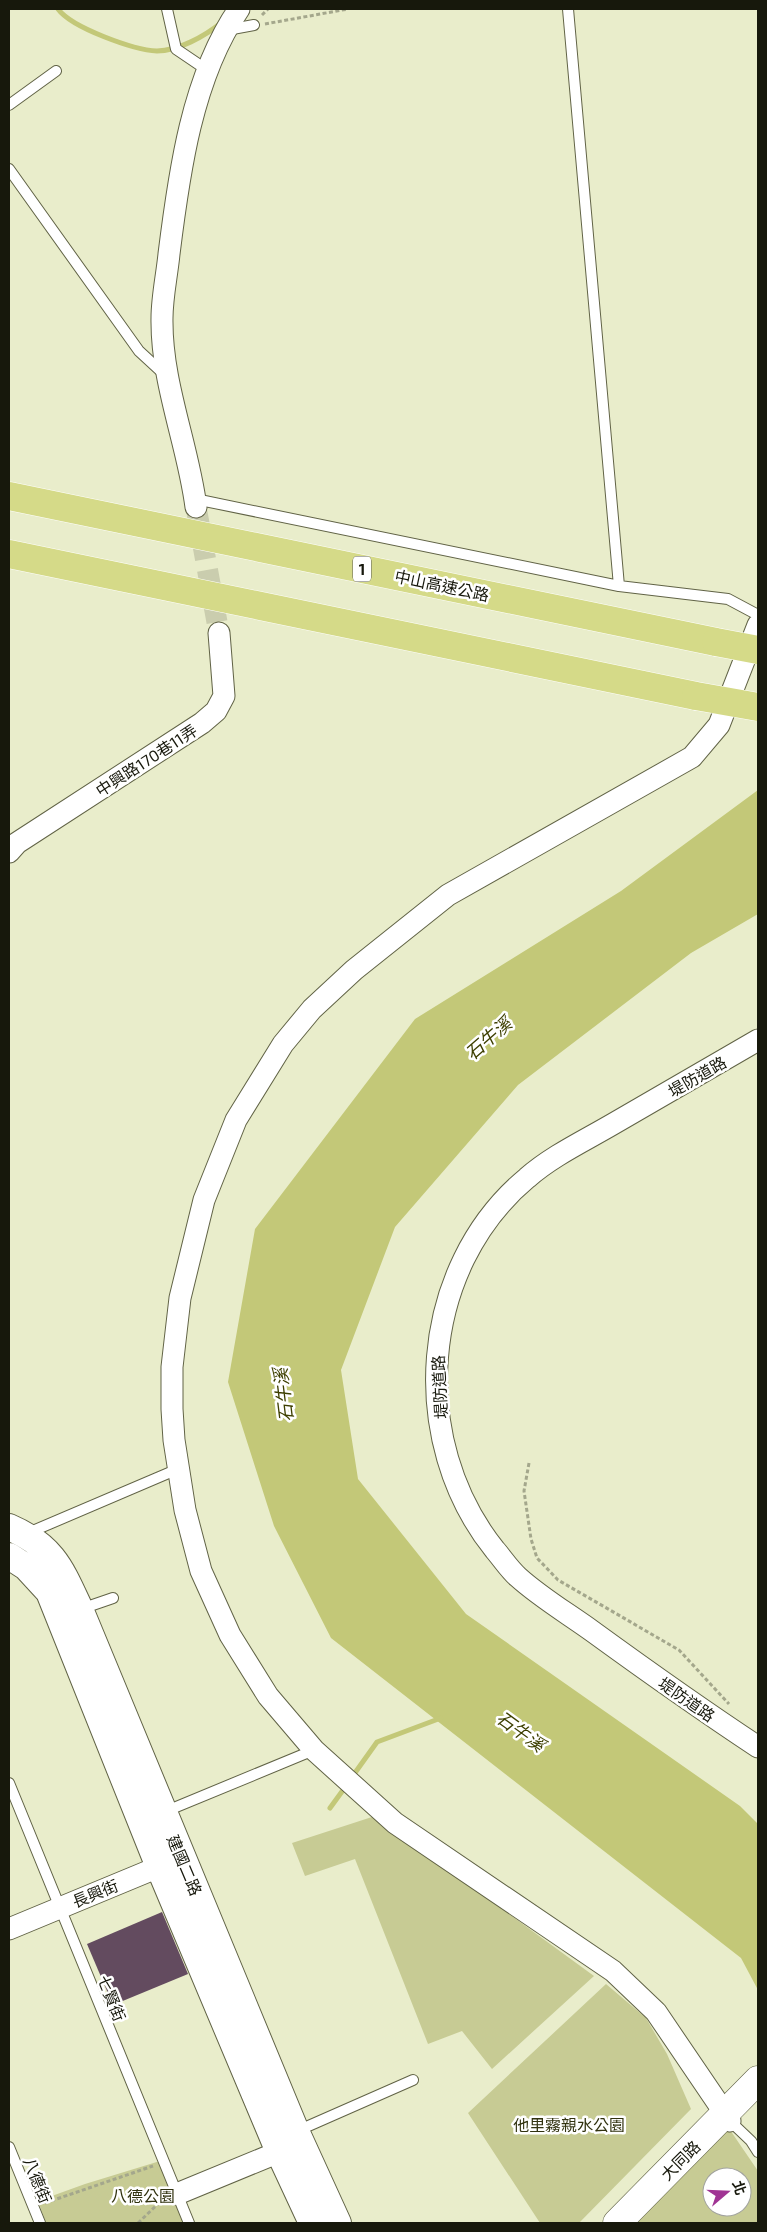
<svg xmlns="http://www.w3.org/2000/svg" width="767" height="2232" viewBox="0 0 767 2232" font-family="'Exo 2','Noto Sans TC',sans-serif">
	<style>
		.green { fill: #c7cb94; fill-rule: evenodd }
		.water { fill: #c3c878 }
		.lines { fill: none; stroke-linecap: round; stroke-linejoin: round }
		.stream { stroke: #c3c878; stroke-width: 5 }
		.building { fill: #634b5f }
		.minor-tunnel { stroke: #cacdae; stroke-width: 21; stroke-dasharray: 21 11; stroke-linecap: butt }
		.service-casing { stroke: #616346; stroke-width: 12 }
		.minor-casing { stroke: #616346; stroke-width: 23 }
		.tertiary-casing { stroke: #616346; stroke-width: 28 }
		.secondary-casing { stroke: #616346; stroke-width: 29 }
		.motorway-casing { stroke: #fff; stroke-width: 29 }
		.path { stroke: #a4a78c; stroke-width: 3; stroke-dasharray: 4 2.5; stroke-linecap: butt }
		.service { stroke: #fff; stroke-width: 10 }
		.minor { stroke: #fff; stroke-width: 21 }
		.tertiary { stroke: #fff; stroke-width: 26 }
		.secondary { stroke: #fff; stroke-width: 28 }
		.motorway { stroke: #d5da88; stroke-width: 28 }
		.motorway-bridge-casing { stroke: #fff; stroke-width: 29; stroke-linecap: butt }
		.path-bridge { stroke: #a4a78c; stroke-width: 3; stroke-dasharray: 4 2.5; stroke-linecap: butt }
		.motorway-bridge { stroke: #d5da88; stroke-width: 28 }
		.labels { text-anchor: middle; dominant-baseline: central; stroke-width: 5; stroke-linejoin: round; paint-order: stroke }
		.shield { fill: #fff; stroke: #5d5d55; stroke-width: 1 }
		.shield-label { font-size: 15px; font-weight: bold; fill: #17180c }
		.street-label { font-size: 16px; fill: #17180c; stroke: #fff }
		.park-label { font-size: 16px; fill: #31320f; stroke: #fff }
		.water-label { font-size: 18px; font-style: italic; fill: #3d3f00; stroke: #fff }
	</style>
	<rect width="100%" height="100%" fill="#e9edcb"/>
	<!-- green -->
	<path class="green" d="M375,1816L594,1976L492,2069L462,2031L428,2044L355,1859L305,1876L292,1843Z
		M606,1984L646,2018L667,2054L691,2109L579,2223H540L468,2113Z
		M728,2127L758,2171V2223H637ZM712,2177H742V2207H712Z
		M160,2161L185,2223H46L38,2201L85,2184Z"/>
	<!-- water -->
	<path class="water" d="M758,790V914L691,953L518,1085L395,1227L341,1370L358,1479L466,1614L740,1806L758,1824V1990L741,1958L331,1638L274,1526L228,1382L255,1229L415,1019L621,891Z"/>
	<g class="lines">
		<!-- stream -->
		<path class="stream" d="M58,9C72,28 134,50 157,51C178,51 205,36 221,23
			M352,1777L377,1742L441,1718
			M330,1808L346,1786"/>
	</g>
	<!-- building -->
	<path class="building" d="M162,1912L188,1974L113,2005L87,1944Z"/>
	<g class="lines">
		<!-- minor-tunnel -->
		<path class="minor-tunnel" d="M196,507L219,633"/>
		<!-- service casing -->
		<g class="service-casing">
			<path id="service" d="M167,9L176,49L207,70
				M568,9L619,586L728,599L758,615
				M227,30L254,25
				M9,105L56,71
				M9,169L139,351L165,375
				M195,499L619,586
				M28,1533L178,1469
				M81,1609L113,1598
				M9,1783L189,2223
				M164,1812L314,1750
				M730,2121L751,2141L758,2152
				M297,2131L413,2080
				M9,2147L40,2223"/>
		</g>
		<!-- minor casing -->
		<g class="minor-casing">
			<path id="minor" d="M196,507C188,444 161,383 162,318C162,297 167,275 169,254C179,173 192,77 239,9
				M9,852L17,843L202,723L216,711L224,696L219,633
				M758,1040C710,1068 661,1096 613,1124C584,1141 552,1156 527,1178C419,1268 407,1441 495,1550C502,1558 509,1569 518,1577C540,1597 567,1613 592,1631C647,1671 702,1710 758,1747
				M9,1929L173,1861
				M730,2121L656,2012L613,1971L395,1823L314,1750L268,1696L230,1635L201,1571L185,1510L174,1440L172,1409V1367L180,1298L204,1200L236,1120L283,1044L312,1009L354,970L448,895L692,757L719,725L758,625
				M177,2194L279,2152L288,2141"/>
		</g>
		<!-- tertiary casing -->
		<g class="tertiary-casing">
			<path id="tertiary" d="M9,1527C53,1546 61,1568 80,1609L296,2131L338,2223
				M9,1556L26,1567L49,1592L159,1867L279,2152L312,2223"/>
		</g>
		<!-- secondary casing -->
		<g class="secondary-casing">
			<path id="secondary" d="M617,2223L758,2080"/>
		</g>
		<!-- motorway casing -->
		<g class="motorway-casing">
			<path id="motorway" d="M9,496L716,642
				M9,554L696,696"/>
		</g>
		<!-- path -->
		<path class="path" d="M262,15L268,9
			M265,24L348,9
			M529,1463L524,1491L531,1539L537,1558L558,1580L679,1650L729,1704
			M45,2203L153,2166
			M115,2223V2222
			M138,2223L161,2201"/>
		<!-- service -->
		<use href="#service" class="service"/>
		<!-- minor -->
		<use href="#minor" class="minor"/>
		<!-- tertiary -->
		<use href="#tertiary" class="tertiary"/>
		<!-- secondary -->
		<use href="#secondary" class="secondary"/>
		<!-- motorway -->
		<use href="#motorway" class="motorway"/>
		<!-- motorway-bridge casing -->
		<g class="motorway-bridge-casing">
			<path id="motorway-bridge" d="M716,642L758,650
				M696,696L758,707"/>
		</g>
		<!-- path-bridge -->
		<path class="path-bridge" d="M168,2193L173,2189"/>
		<!-- motorway-bridge -->
		<use href="#motorway-bridge" class="motorway-bridge"/>
	</g>
	<g class="labels">
		<!-- shield labels -->
		<rect class="shield" x="353" y="556.5" width="18" height="25" rx="4"/>
		<g class="shield-label">
			<text x="362" y="569">1</text>
		</g>
		<!-- street labels -->
		<g class="street-label">
			<text transform="translate(442 585) rotate(12)">中山高速公路</text>
			<text transform="translate(146 760) rotate(-33)">中興路170巷11弄</text>
			<text transform="translate(697 1076) rotate(-30)">堤防道路</text>
			<text transform="translate(439 1387) rotate(-93)">堤防道路</text>
			<text transform="translate(687 1699) rotate(35)">堤防道路</text>
			<text transform="translate(185 1865) rotate(67)">建國二路</text>
			<text transform="translate(95 1893) rotate(-22)">長興街</text>
			<text transform="translate(112 1998) rotate(68)">七賢街</text>
			<text transform="translate(680 2160) rotate(-45)">大同路</text>
			<text transform="translate(38 2180) rotate(68)">八德街</text>
		</g>
		<!-- park labels -->
		<g class="park-label">
			<text x="569" y="2124">他里霧親水公園</text>
			<text x="143" y="2195">八德公園</text>
		</g>
		<!-- water labels -->
		<g class="water-label">
			<text transform="translate(488 1038) rotate(-41)">石牛溪</text>
			<text transform="translate(283 1395) rotate(-97)">石牛溪</text>
			<text transform="translate(521 1731) rotate(36)">石牛溪</text>
		</g>
	</g>
	<!-- border -->
	<rect width="767" height="2232" fill="none" stroke="#17180c" stroke-width="20"/>
	<!-- north arrow -->
	<g transform="translate(727 2192) rotate(71)"><circle r="24" fill="#ffffff" stroke="#a2a39e"/>
	<path d="M0-4L9 19L0 12L-9 19Z" fill="#a03494"/>
	<text y="-8" font-size="14" font-weight="bold" text-anchor="middle" fill="#17180c">北</text>
	</g>
</svg>
